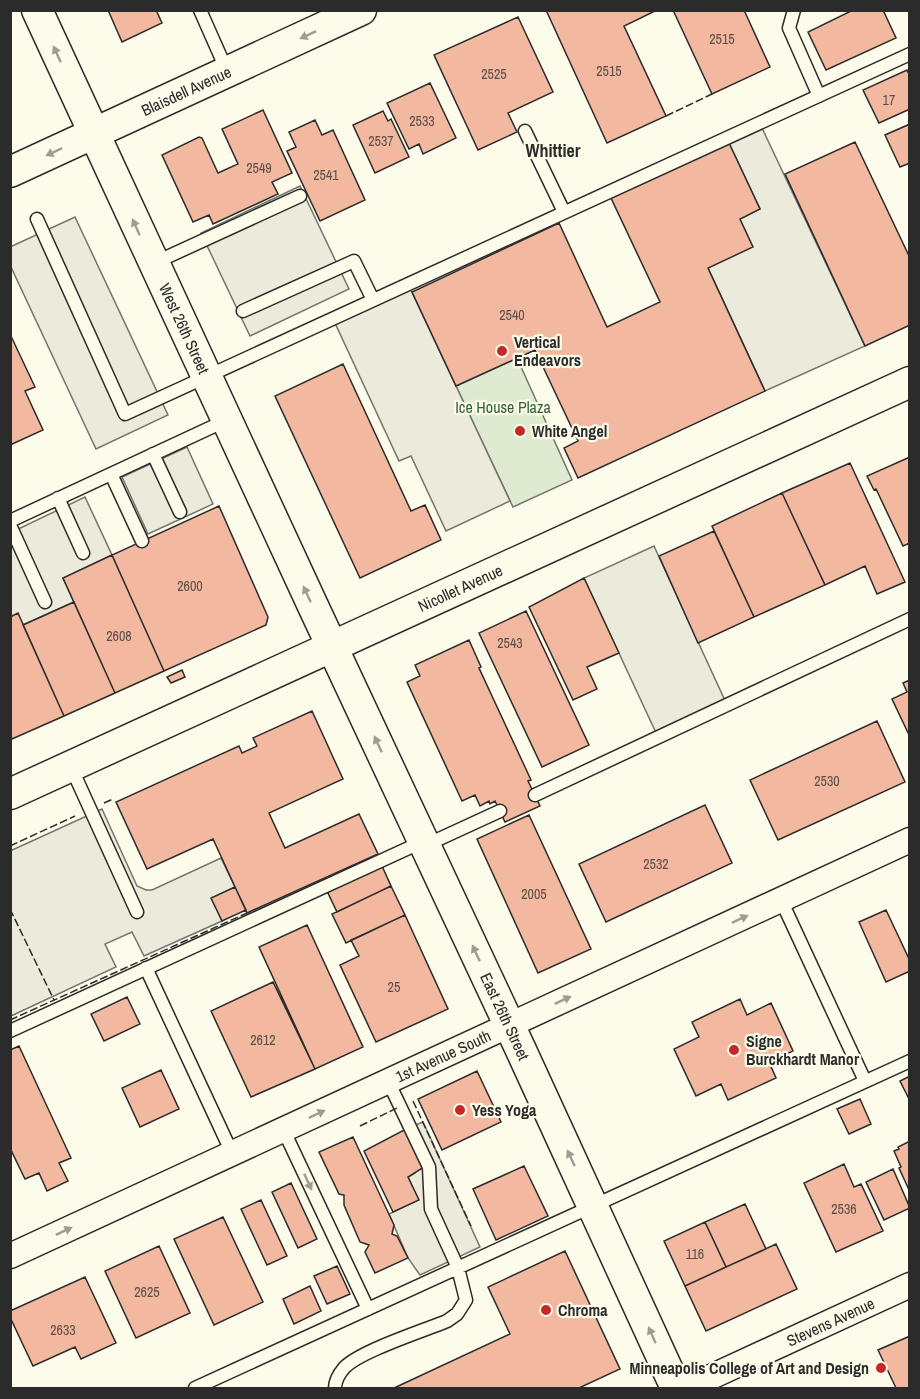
<svg xmlns="http://www.w3.org/2000/svg" width="920" height="1399" viewBox="0 0 920 1399" font-family="'Archivo Narrow',sans-serif">
	<style>
		.green { fill: #deebd1; stroke: #74746e; stroke-width: 1.5 }
		.parking { fill: #eceadb; stroke: #74746e; stroke-width: 1.5 }
		.building { fill: #f2b8a0; stroke: #2b2b2b; stroke-width: 1.5 }
		.lines { fill: none; stroke-linecap: round; stroke-linejoin: round }
		.service-casing { stroke: #2b2b2b; stroke-width: 15 }
		.minor-casing { stroke: #2b2b2b; stroke-width: 27 }
		.tertiary-casing { stroke: #2b2b2b; stroke-width: 33 }
		.service { stroke: #fdfbea; stroke-width: 12 }
		.minor { stroke: #fdfbea; stroke-width: 24 }
		.tertiary { stroke: #fdfbea; stroke-width: 30 }
		.fence { stroke: #2b2b2b; stroke-width: 1.5; stroke-dasharray: 8 3; stroke-linecap: butt }
		.oneway { fill: #9e9d94 }
		.poi-dot { fill: #c62828; stroke: #fdfbea; stroke-width: 2 }
		.labels { text-anchor: middle; dominant-baseline: central; stroke-width: 4.5; stroke-linejoin: round; paint-order: stroke }
		.number-label { font-size: 14px; fill: #5d4e48 }
		.street-label { font-size: 16px; fill: #2b2b2b; stroke: #fdfbea }
		.poi-label { font-size: 16px; font-weight: bold; fill: #2b2b2b; stroke: #fdfbea; text-anchor: start }
		.park-label { font-size: 16px; fill: #34623c; stroke: #fdfbea }
		.neighbourhood-label { font-size: 18px; font-weight: bold; fill: #2b2b2b; stroke: #fdfbea }
	</style>
	<rect width="100%" height="100%" fill="#fdfbea"/>
	<!-- green -->
	<path class="green" d="M517,358L572,480L513,507L456,386Z"/>
	<!-- parking -->
	<path class="parking" d="M762,128L865,346L765,391L708,268L740,219L760,209L729,143Z
		M300,186L349,289L250,336L201,233Z
		M75,217L168,415L96,449L11,267L10,247Z
		M410,288L510,501L446,531L411,456L399,461L335,323Z
		M187,447L213,504L148,534L122,477Z
		M85,497L112,555L63,578L74,602L23,625L11,617L10,533Z
		M654,546L727,705L658,737L584,578Z
		M102,809L137,886L146,890H152L221,858L235,887L212,898L222,921L144,956L132,932L105,944L116,967L11,1016L10,851Z
		M423,1122L480,1247L420,1275L408,1258L389,1214L418,1200L408,1177L415,1173L406,1129Z"/>
	<!-- building -->
	<path class="building" d="M108,10H156L162,23L122,42Z
		M546,10H657L624,26L666,116L607,143Z
		M673,10H744L770,67L712,94Z
		M853,10H883L896,38L826,70L808,32Z
		M518,17L553,92L508,113L517,132L478,150L434,55Z
		M907,70L910,76V109L879,123L863,90Z
		M430,83L456,138L423,154L419,144L409,149L387,103Z
		M263,110L292,173L272,182L278,194L213,224L209,215L193,222L162,155L199,137L202,138L218,173L238,164L222,129Z
		M383,111L388,121L391,119L409,157L375,173L353,125Z
		M315,120L322,135L333,130L365,200L320,221L287,151L296,147L289,132Z
		M910,124V163L900,167L885,135Z
		M855,142L910,258V325L865,346L785,174Z
		M729,143L760,209L740,219L753,247L708,268L765,391L578,478L564,448L578,441L535,350L456,386L412,292L559,223L607,327L660,302L611,198Z
		M10,334L35,387L25,391L43,430L10,445Z
		M343,364L411,511L425,505L441,540L360,578L275,396Z
		M910,457V543L903,546L876,489L874,490L867,476Z
		M850,463L905,582L877,594L865,566L825,585L782,493Z
		M782,493L825,585L754,617L712,526Z
		M219,506L268,617L266,625L164,671L112,555Z
		M714,531L754,617L698,643L659,556Z
		M112,555L164,671L115,693L63,578Z
		M584,578L619,653L587,667L597,689L573,700L529,607Z
		M74,602L115,693L64,716L23,625Z
		M526,611L589,745L542,767L479,633Z
		M18,613L64,716L12,739L10,734V617Z
		M469,640L481,667L479,668L531,780L528,781L540,806L505,822L495,801L490,804L489,801L480,806L475,795L462,801L407,682L420,676L415,665Z
		M182,670L185,677L171,683L167,677Z
		M910,680V737L892,699L907,692L903,683Z
		M312,711L343,779L269,813L285,848L359,814L378,854L247,913L213,839L147,869L116,802L239,746L242,753L257,746L253,738Z
		M877,721L905,782L778,840L750,780Z
		M705,805L732,863L606,922L579,864Z
		M529,815L591,949L538,973L477,839Z
		M382,866L391,886L337,912L327,891Z
		M391,886L405,915L346,943L332,914Z
		M235,887L246,910L222,921L211,898Z
		M886,910L910,961V971L886,982L859,922Z
		M405,915L448,1009L376,1042L340,965L359,956L351,940Z
		M307,925L363,1047L315,1069L259,947Z
		M273,982L315,1069L251,1097L211,1011Z
		M127,997L140,1024L104,1041L91,1014Z
		M740,999L747,1015L771,1003L793,1051L769,1062L776,1078L728,1100L721,1084L696,1096L674,1049L699,1037L692,1022Z
		M19,1046L71,1158L59,1163L68,1181L47,1191L39,1173L25,1179L10,1148V1050Z
		M161,1070L179,1109L140,1127L122,1088Z
		M477,1071L501,1122L442,1150L418,1099Z
		M910,1076V1101L900,1081Z
		M860,1099L871,1124L849,1134L837,1109Z
		M406,1129L424,1167L408,1177L419,1200L393,1212L364,1151Z
		M353,1137L394,1225L392,1234L397,1236L408,1258L375,1273L365,1252L369,1245L360,1242L344,1205V1195L339,1194L319,1152Z
		M910,1141V1192L899,1168L901,1167L894,1151L899,1149L898,1147Z
		M844,1164L854,1187L861,1184L883,1231L836,1252L804,1183Z
		M524,1166L548,1216L496,1240L473,1189Z
		M893,1169L910,1208L884,1220L866,1182Z
		M291,1183L317,1239L298,1248L272,1192Z
		M261,1200L287,1256L267,1265L241,1209Z
		M745,1204L766,1249L726,1267L705,1222Z
		M223,1217L263,1302L214,1325L174,1239Z
		M705,1222L726,1267L685,1286L664,1241Z
		M776,1244L797,1289L706,1331L685,1286Z
		M159,1246L190,1313L136,1338L105,1271Z
		M565,1251L620,1369L579,1388H394L510,1334L488,1287Z
		M337,1266L350,1294L327,1304L314,1276Z
		M85,1277L116,1343L81,1359L75,1347L33,1366L10,1317V1311Z
		M310,1286L321,1311L294,1324L283,1299Z
		M910,1336V1388H896L878,1350Z"/>
	<g class="lines">
		<!-- service casing -->
		<g class="service-casing">
			<path id="service" d="M200,10L227,71
				M794,10L789,28L819,96
				M525,131L564,212
				M37,219L125,414L910,54
				M154,263L300,196
				M243,311L354,261L373,300
				M153,454L180,512
				M111,474L142,541
				M58,498L83,553
				M10,521L227,420
				M10,525L45,602
				M71,767L137,912
				M535,795L910,619
				M426,845L500,811
				M781,900L865,1081
				M146,968L232,1153
				M10,1031L424,841
				M283,1129L368,1309
				M195,1388L910,1061
				M335,1388C335,1381 339,1374 344,1368C360,1351 423,1331 447,1321L457,1314L466,1300L458,1268L431,1209L429,1167L388,1081"/>
		</g>
		<!-- minor casing -->
		<g class="minor-casing">
			<g id="minor">
				<path id="s1" d="M10,1256L910,840"/>
				<path id="s2" d="M687,1388L910,1285"/>
			</g>
		</g>
		<!-- tertiary casing -->
		<g class="tertiary-casing">
			<g id="tertiary">
				<path id="s3" d="M37,10L313,606L520,1048L676,1388"/>
				<path id="s4" d="M10,172L361,10"/>
				<path id="s5" d="M10,794L910,382"/>
			</g>
		</g>
		<!-- service -->
		<use href="#service" class="service"/>
		<!-- minor -->
		<use href="#minor" class="minor"/>
		<!-- tertiary -->
		<use href="#tertiary" class="tertiary"/>
		<!-- fence -->
		<path class="fence" d="M666,116L712,94
			M104,803L113,799
			M10,846L75,816
			M10,909L54,1000
			M10,1020L247,913
			M413,1101L471,1226
			M360,1126L397,1108"/>
	</g>
	<!-- one-way arrows -->
	<defs><path id="oneway-solid" d="M-6-.8H1V-3.2L6.5 0L1 3.2V.8H-6Z" transform="scale(1.5)"/></defs>
	<g class="oneway">
		<use href="#oneway-solid" transform="translate(308 35) rotate(155)"/>
		<use href="#oneway-solid" transform="translate(57 54) rotate(-115)"/>
		<use href="#oneway-solid" transform="translate(54 152) rotate(155)"/>
		<use href="#oneway-solid" transform="translate(136 227) rotate(-114)"/>
		<use href="#oneway-solid" transform="translate(307 594) rotate(-115)"/>
		<use href="#oneway-solid" transform="translate(378 744) rotate(-115)"/>
		<use href="#oneway-solid" transform="translate(740 919) rotate(-25)"/>
		<use href="#oneway-solid" transform="translate(476 953) rotate(-115)"/>
		<use href="#oneway-solid" transform="translate(563 1000) rotate(-25)"/>
		<use href="#oneway-solid" transform="translate(317 1114) rotate(-25)"/>
		<use href="#oneway-solid" transform="translate(571 1158) rotate(-115)"/>
		<use href="#oneway-solid" transform="translate(308 1182) rotate(65)"/>
		<use href="#oneway-solid" transform="translate(64 1231) rotate(-25)"/>
		<use href="#oneway-solid" transform="translate(652 1335) rotate(-114)"/>
	</g>
	<!-- markers -->
	<g class="poi-dot">
		<circle cx="502" cy="351" r="6"/>
		<circle cx="520" cy="431" r="6"/>
		<circle cx="734" cy="1050" r="6"/>
		<circle cx="460" cy="1110" r="6"/>
		<circle cx="546" cy="1310" r="6"/>
		<circle cx="881" cy="1368" r="6"/>
	</g>
	<g class="labels">
		<!-- number labels -->
		<g class="number-label">
			<text x="722" y="39">2515</text>
			<text x="609" y="71">2515</text>
			<text x="494" y="74">2525</text>
			<text x="889" y="100">17</text>
			<text x="422" y="121">2533</text>
			<text x="381" y="141">2537</text>
			<text x="259" y="168">2549</text>
			<text x="326" y="175">2541</text>
			<text x="512" y="315">2540</text>
			<text x="190" y="586">2600</text>
			<text x="119" y="636">2608</text>
			<text x="510" y="643">2543</text>
			<text x="827" y="781">2530</text>
			<text x="656" y="864">2532</text>
			<text x="534" y="894">2005</text>
			<text x="394" y="987">25</text>
			<text x="263" y="1040">2612</text>
			<text x="844" y="1209">2536</text>
			<text x="695" y="1254">116</text>
			<text x="147" y="1292">2625</text>
			<text x="63" y="1330">2633</text>
		</g>
		<!-- street labels -->
		<g class="street-label">
			<text stroke="none"><textPath href="#s4" startOffset="194">Blaisdell Avenue</textPath></text>
			<text stroke="none"><textPath href="#s3" startOffset="351">West 26th Street</textPath></text>
			<text stroke="none"><textPath href="#s5" startOffset="495">Nicollet Avenue</textPath></text>
			<text stroke="none"><textPath href="#s3" startOffset="1110">East 26th Street</textPath></text>
			<text stroke="none"><textPath href="#s1" startOffset="477">1st Avenue South</textPath></text>
			<text stroke="none"><textPath href="#s2" startOffset="158">Stevens Avenue</textPath></text>
		</g>
		<!-- poi labels -->
		<g class="poi-label">
			<text x="514" y="342">Vertical<tspan x="514" dy="18">Endeavors</tspan></text>
			<text x="532" y="431">White Angel</text>
			<text x="746" y="1041">Signe<tspan x="746" dy="18">Burckhardt Manor</tspan></text>
			<text x="472" y="1110">Yess Yoga</text>
			<text x="558" y="1310">Chroma</text>
			<text x="869" y="1368" text-anchor="end">Minneapolis College of Art and Design</text>
		</g>
		<!-- park labels -->
		<g class="park-label">
			<text x="503" y="407">Ice House Plaza</text>
		</g>
		<!-- neighbourhood labels -->
		<g class="neighbourhood-label">
			<text x="553" y="150">Whittier</text>
		</g>
	</g>
	<!-- border -->
	<rect width="920" height="1399" fill="none" stroke="#2b2b2b" stroke-width="24"/>
</svg>
